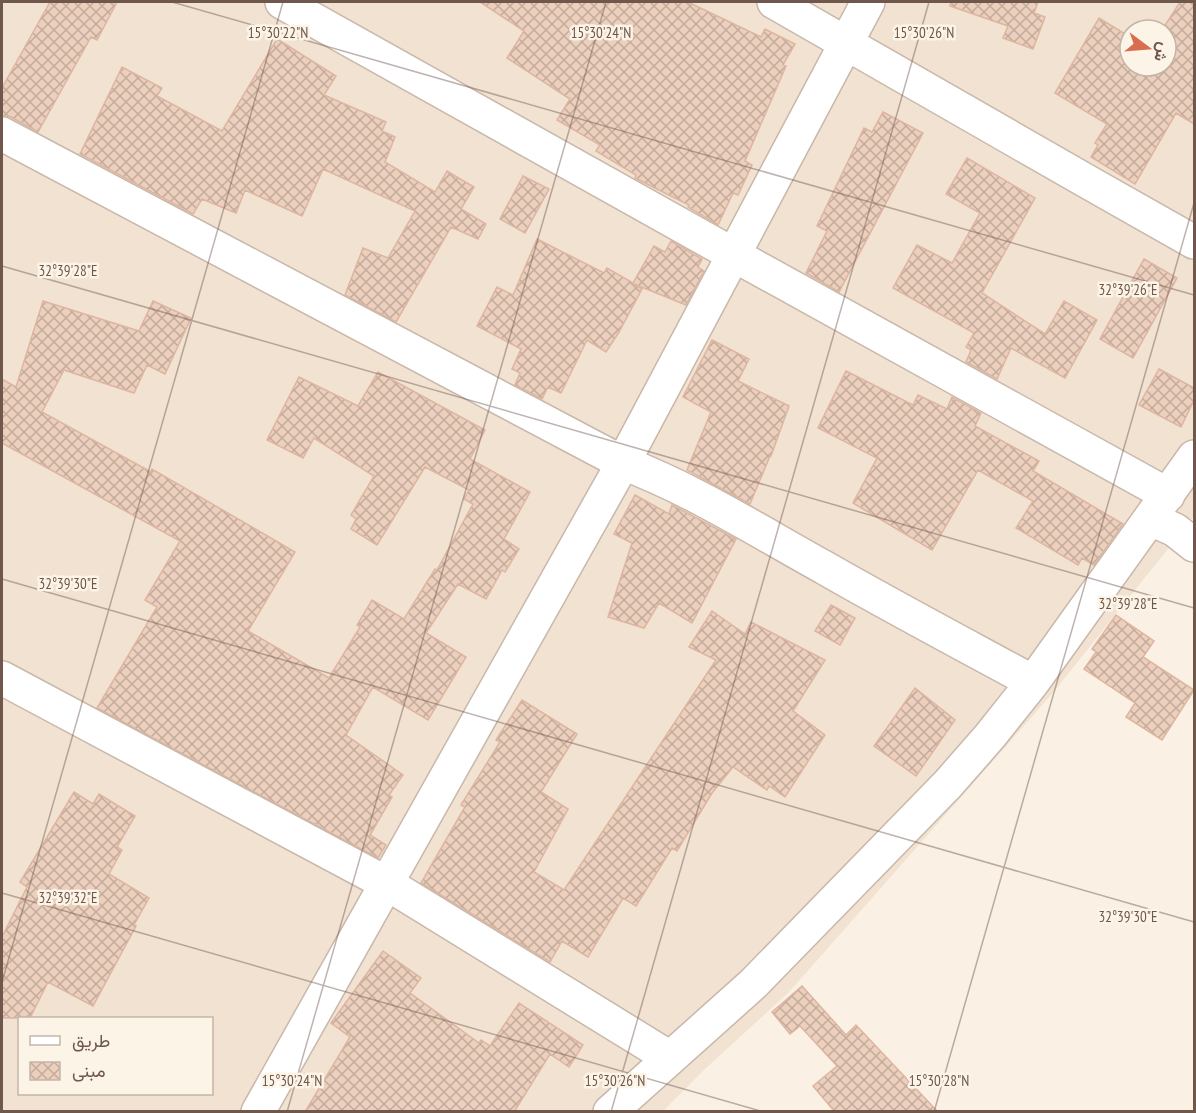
<svg xmlns="http://www.w3.org/2000/svg" width="1196" height="1113" viewBox="0 0 1196 1113" font-family="'PT Sans Narrow',Vazirmatn,sans-serif">
	<style>
		.residential { fill: #f1e2d2; fill-rule: evenodd }
		.building { fill: url(#building-cross-hatch); stroke: #deb59f; stroke-width: 1.5 }
		.lines { fill: none; stroke-linecap: round; stroke-linejoin: round }
		.minor-casing { stroke: #c9b8aa; stroke-width: 36 }
		.minor { stroke: #fff; stroke-width: 33 }
		.ticks { fill: none; stroke: #6f574b; stroke-width: 1.5; stroke-opacity: 0.45 }
		.ticks-label { font-size: 15px; text-anchor: middle; fill: #6f574b; stroke: #fdf4e8; stroke-width: 5; stroke-linejoin: round; paint-order: stroke }
	</style>
	<defs>
		<pattern id="building-cross-hatch" width="8" height="8" patternUnits="userSpaceOnUse" patternTransform="scale(1.5)"><rect width="8" height="8" fill="#eccfbd"/><path d="M0 0l8 8M0 8l8-8" fill="none" stroke="#c3ab9c"/></pattern>
	</defs>
	<rect width="100%" height="100%" fill="#faf0e3"/>
	<!-- residential -->
	<path class="residential" d="M2,2H1194V516L1052,694L789,992L706,1068L663,1111L2,1112ZM1130,30H1166V66H1130ZM20,1018H212V1094H20Z"/>
	<!-- building -->
	<path class="building" d="M50,2H117L97,40L91,37L38,132L11,117L2,115V88Z
		M480,2H688L761,37L765,29L795,44L783,65L786,66L745,161L752,165L738,195L733,193L718,225L688,207L689,205L635,178L636,175L596,151L600,145L557,120L570,99L507,58L524,31Z
		M951,2H1038L1034,13L1045,17L1033,49L1003,38L1008,26L950,6Z
		M1180,2H1194V124L1176,113L1135,184L1091,157L1098,145L1095,143L1107,124L1055,93L1099,18L1130,37V66H1166V30H1162Z
		M277,39L336,76L324,95L386,122L382,131L395,137L385,162L435,192L447,171L474,187L461,209L486,224L478,239L451,227L396,322L345,295L363,248L388,258L415,211L323,169L302,216L245,190L236,213L202,199L193,214L80,154L122,67L162,88L157,96L222,131Z
		M883,112L923,133L839,292L806,273L827,231L817,226L864,128L872,132Z
		M967,158L1035,198L982,293L1045,334L1064,301L1097,320L1065,378L1011,348L997,379L966,362L971,350L966,347L974,333L893,288L917,245L952,263L980,213L946,194Z
		M523,176L549,189L525,233L500,219Z
		M537,239L604,273L607,268L633,283L654,246L665,252L671,241L702,259L698,267L704,271L686,305L634,284L642,289L619,332L606,352L587,340L561,393L548,387L542,399L515,385L520,373L512,369L521,349L477,326L497,287L513,295Z
		M1144,259L1177,278L1133,358L1100,339Z
		M43,301L139,331L153,301L191,318L165,374L147,365L134,393L64,370L42,412L151,472L152,469L295,552L248,631L329,678L360,627L357,625L372,600L404,619L435,569L437,570L473,504L464,499L469,490L425,467L377,545L351,529L356,519L351,515L374,476L314,438L303,458L267,440L299,377L358,406L378,372L485,430L470,459L530,492L504,539L519,549L505,572L502,570L486,599L458,584L426,633L466,657L428,720L373,687L346,735L403,775L389,795L392,797L370,835L386,845L378,858L97,708L157,607L145,600L180,541L2,443V379L16,387Z
		M712,340L749,359L738,381L789,406L771,456H770L750,504L687,470L711,412L683,397Z
		M1159,369L1194,388V400L1181,427L1139,405Z
		M846,371L913,405L918,395L947,409L952,397L981,413L975,426L1039,461L1033,471L1123,524L1094,565L1082,558L1078,565L1016,528L1033,501L978,470L932,550L853,503L877,458L818,428Z
		M635,495L669,514L672,505L736,539L692,623L659,603L644,628L608,617L632,543L614,534Z
		M831,605L855,618L840,645L815,631Z
		M712,611L745,634L751,622L825,660L793,711L825,735L785,797L769,786L767,790L733,767L712,793L677,851L672,848L636,906L623,898L588,957L562,941L550,962L421,883L465,807L461,805L500,742L496,740L522,700L577,734L541,792L568,809L534,872L564,890L716,660L689,647Z
		M1116,615L1154,641L1143,657L1194,690L1162,740L1126,717L1135,703L1084,669L1096,652L1092,649Z
		M915,688L955,720L916,776L874,746Z
		M74,792L93,804L99,794L135,816L117,847L122,850L109,874L149,898L134,925L136,926L93,1006L48,982L30,1018H2V937L27,887L20,882Z
		M383,951L421,978L410,993L479,1043L481,1040L490,1046L519,1003L583,1045L569,1067L550,1054L514,1112H305L350,1037L331,1023Z
		M802,986L846,1035L856,1025L938,1112H835L813,1086L837,1066L800,1026L790,1034L772,1012Z"/>
	<g class="lines">
		<!-- minor casing -->
		<g class="minor-casing">
			<path id="minor" d="M282,2L734,255L1168,495
				M774,2L1088,182L1194,242
				M2,134L623,463C694,490 758,531 825,568C893,607 963,644 1033,682
				M1151,519L1175,530L1194,545
				M2,678L386,883L670,1058
				M258,1112L623,463L868,2
				M610,1112L753,984L948,784L990,736L1033,682L1194,457"/>
		</g>
		<!-- minor -->
		<use href="#minor" class="minor"/>
	</g>
	<!-- ticks -->
	<path class="ticks" d="M172,2L1194,295M2,266L1194,608M2,579L1194,922M2,893L764,1112M2,982L283,2M287,1112L606,2M611,1112L929,2M934,1112L1194,203"/>
	<g class="ticks-label">
		<text x="278" y="38">15°30'22"N</text>
		<text x="601" y="38">15°30'24"N</text>
		<text x="924" y="38">15°30'26"N</text>
		<text x="68" y="276">32°39'28"E</text>
		<text x="1128" y="295">32°39'26"E</text>
		<text x="68" y="589">32°39'30"E</text>
		<text x="1128" y="609">32°39'28"E</text>
		<text x="68" y="903">32°39'32"E</text>
		<text x="1128" y="922">32°39'30"E</text>
		<text x="292" y="1086">15°30'24"N</text>
		<text x="615" y="1086">15°30'26"N</text>
		<text x="939" y="1086">15°30'28"N</text>
	</g>
	<!-- border -->
	<rect width="1196" height="1113" fill="none" stroke="#6f574b" stroke-width="6"/>
	<!-- legend -->
	<rect x="18" y="1017" width="195" height="78" fill="#fdf4e8" stroke="#c4b5a9" stroke-width="1.5"/>
	<rect x="30" y="1036" width="30" height="9" fill="#ffffff" stroke="#c4b5a9" stroke-width="1.5"/>
	<text x="72" y="1047" font-size="18" fill="#6f574b">طريق</text>
	<rect x="30" y="1062" width="30" height="18" fill="url(#building-cross-hatch)" stroke="#c4b5a9" stroke-width="1.5"/>
	<text x="72" y="1077" font-size="18" fill="#6f574b">مبنى</text>
	<!-- north arrow -->
	<g transform="translate(1148 48) rotate(106)"><circle r="28" fill="#fdf4e8" stroke="#c4b5a9" stroke-width="1.5"/>
	<path d="M0-4.5L10 22L0 15L-10 22Z" fill="#d96d52"/>
	<text y="-9" font-size="16" font-weight="bold" text-anchor="middle" fill="#6f574b">ش</text>
	</g>
</svg>
